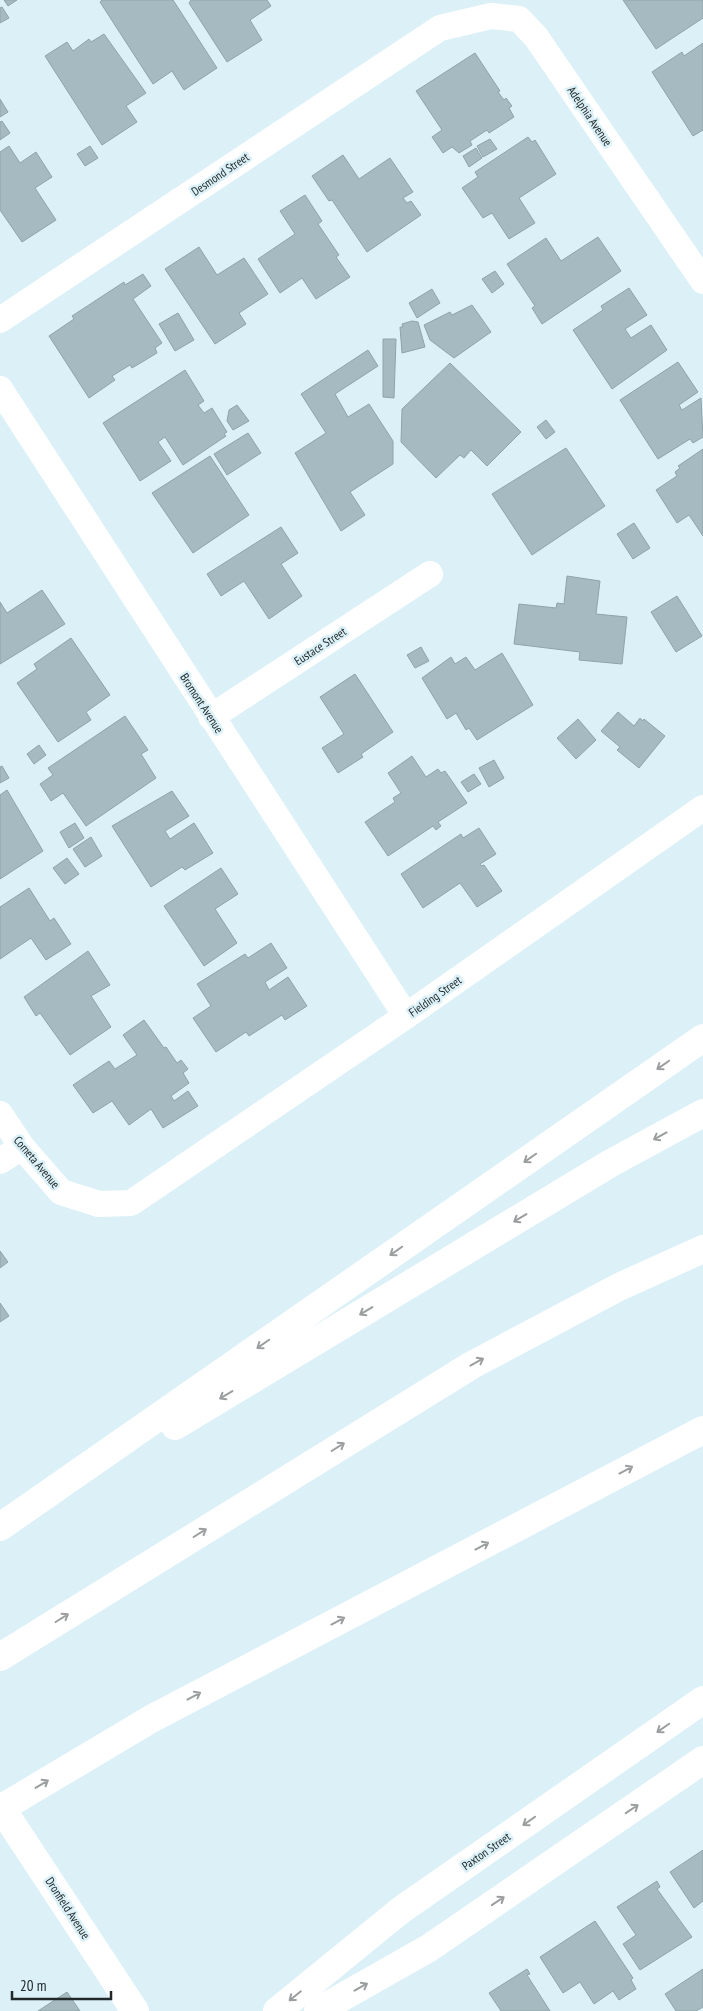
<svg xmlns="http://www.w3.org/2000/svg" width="703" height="2011" viewBox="0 0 703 2011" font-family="'PT Sans Narrow',sans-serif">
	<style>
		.building { fill: #a6bbc1; stroke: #8fa4a9 }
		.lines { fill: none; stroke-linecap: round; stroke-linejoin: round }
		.street { stroke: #fff; stroke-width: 26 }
		.secondary { stroke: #fff; stroke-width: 28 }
		.highway { stroke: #fff; stroke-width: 28 }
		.oneway { stroke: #9b9e9f }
		.labels { text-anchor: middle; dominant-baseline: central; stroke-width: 5; stroke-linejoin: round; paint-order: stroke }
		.street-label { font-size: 12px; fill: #20282a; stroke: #dbf1f7 }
	</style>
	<rect width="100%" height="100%" fill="#dbf1f7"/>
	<!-- building -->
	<path class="building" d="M4,0H17L8,6Z
		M102,0H173L217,68L184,90L172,71L153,84L100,2Z
		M191,0H267L271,6L250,20L262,40L227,62L189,3Z
		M623,0H703V18L656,49Z
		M2,7L9,18L0,23V8Z
		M104,34L146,93L126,106L137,122L102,145L45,56L67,42L73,51L89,39L91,42Z
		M703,43V130L693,136L652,72L682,52L684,56Z
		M475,53L500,91L498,92L504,100L506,98L512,106L509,108L514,117L489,133L487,130L470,141L472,145L459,153L452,147L443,153L432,137L442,130L416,91Z
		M0,99L8,112L0,117Z
		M2,121L10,133L0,140V122Z
		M528,137L532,142L535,140L556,174L519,198L535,223L509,239L492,213L483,218L462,188L478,177L475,172Z
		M490,139L497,149L483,157L477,146Z
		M9,146L20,163L36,152L52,177L35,188L56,220L22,242L0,210V152Z
		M90,146L98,158L85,166L77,154Z
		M476,148L482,158L469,167L463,156Z
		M343,155L359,179L390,158L413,192L403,198L407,203L411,201L421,215L367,252L332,200L329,201L312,176Z
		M305,195L322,221L318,224L339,255L336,257L350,277L316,299L302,278L280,293L258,259L295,234L280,211Z
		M598,237L621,271L542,324L532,308L535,306L507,264L546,238L561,261Z
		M199,247L217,275L244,258L268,294L239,313L246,324L215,344L165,269Z
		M495,271L504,284L492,293L482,279Z
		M143,274L151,286L133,299L162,343L155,348L157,353L132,368L130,365L112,376L115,380L89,398L49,336L74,319L72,316L124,282L125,285Z
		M629,288L647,315L625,329L631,338L651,325L667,350L612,389L573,330L603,310L601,306Z
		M432,289L440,303L417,318L409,303Z
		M472,305L491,332L454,358L430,340L424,325L450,312L452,315Z
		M178,313L194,340L175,351L159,324Z
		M412,321L418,322L425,347L402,353L400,327H403L402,324Z
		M383,339H396L394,398L383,397Z
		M368,350L378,366L335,394L348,417L369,404L393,441V464L350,492L365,515L341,531L295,453L326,433L301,394Z
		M678,362L698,392L679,405L682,410L701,398L703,437L693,443L690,439L658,459L620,400Z
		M450,363L521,432L487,466L471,450L464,458L460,455L436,478L401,442L402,409Z
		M185,370L204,401L198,405L204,413L212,408L227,432L224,434L226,436L183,465L165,437L158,442L171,461L140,481L103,423Z
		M237,405L249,421L233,430L227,421L229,410Z
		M546,420L555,432L546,439L537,427Z
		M248,433L261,453L227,475L214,454Z
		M566,448L605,506L532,555L492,494Z
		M703,449V536L689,515L677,523L656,490L677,476L675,472L680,468L678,466Z
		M210,456L249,515L193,553L152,493Z
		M634,523L650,548L633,559L617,534Z
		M281,527L298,553L281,564L302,596L269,619L244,581L221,596L207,574Z
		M567,576L600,581L596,614L627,617L622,664L579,660L580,652L514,644L519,604L556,608L557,603L564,604Z
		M42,590L65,624L0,664V602L7,613Z
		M677,596L702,636L676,652L651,612Z
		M71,638L110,695L86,712L91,720L58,742L17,683L37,669L34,664Z
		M421,647L429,661L415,668L407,655Z
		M502,653L533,705L477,740L469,728L466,730L456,713L447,719L422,678L451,657L455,664L466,657L475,670Z
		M355,674L393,732L361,754L363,757L338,773L322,748L344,734L320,697Z
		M618,712L634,726L640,718L643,721L644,719L665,736L639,768L617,750L620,747L601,731Z
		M125,716L148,750L141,754L156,778L86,826L63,793L51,801L40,784L53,775L48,768Z
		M578,719L596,740L576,759L557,738Z
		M39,745L46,755L34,764L27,754Z
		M412,756L426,777L438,769L441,773L445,771L467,803L438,822L441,826L436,830L433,826L388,856L365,822L395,802L393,798L401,793L388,773Z
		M494,760L504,778L489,787L479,768Z
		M2,766L9,778L0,783V767Z
		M474,774L481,784L468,792L461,782Z
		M7,790L43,851L0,879V795Z
		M172,791L189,816L165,831L170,839L194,823L213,853L185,870L182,867L151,887L112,826Z
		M75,823L84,838L69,848L60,832Z
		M479,828L496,854L480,864L481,866L484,865L502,891L477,907L460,883L423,908L401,874L461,834L463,838Z
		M91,837L102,856L85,867L73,849Z
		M67,858L79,874L65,884L53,868Z
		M221,868L238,894L215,909L237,943L204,966L164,906Z
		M29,888L50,921L54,918L71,944L46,960L31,938L0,959V907Z
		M271,943L287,968L265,982L269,990L288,977L307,1006L285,1020L282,1015L249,1036L246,1032L216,1052L193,1018L211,1006L197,984L245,954L248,958Z
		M88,951L110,985L91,996L111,1027L70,1055L40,1013L36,1016L24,997Z
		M144,1020L164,1048L166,1047L177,1063L181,1060L188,1069L183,1073L189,1083L171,1096L174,1101L188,1091L198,1106L163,1128L151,1109L129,1125L112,1101L93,1113L73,1085L109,1061L115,1069L137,1055L123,1035Z
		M0,1251L8,1262L0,1268Z
		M0,1303L9,1316L0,1322Z
		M703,1850V1901L694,1908L670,1872Z
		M657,1881L660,1887L657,1889L692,1937L640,1970L623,1944L636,1935L617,1907Z
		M595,1921L633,1978L631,1980L636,1989L619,2000L613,1991L594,2004L580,1982L563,1993L540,1957Z
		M527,1969L530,1974L527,1975L550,2011H501L489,1993Z
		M703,1969V2007L696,2011H676L665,1994Z
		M67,1992L80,2011H38Z"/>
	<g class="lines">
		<!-- street -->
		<path class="street" d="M0,320L440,28L491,16L519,19L536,37L703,281
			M0,389L406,1016
			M211,717L430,574
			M0,1114L22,1147L61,1192L99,1204L131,1203L406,1016L703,808
			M0,1161L22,1147"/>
		<!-- secondary -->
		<path class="secondary" d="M0,1806L135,2011
			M277,2011L401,1910L703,1700
			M318,2011L429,1948L703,1760"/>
		<!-- highway -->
		<path class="highway" d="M175,1426L611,1163L703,1113
			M0,1527L703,1038
			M0,1657L472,1365L619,1287L703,1249
			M0,1809L151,1719L703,1430"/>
	</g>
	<!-- one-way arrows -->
	<defs><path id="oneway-shaft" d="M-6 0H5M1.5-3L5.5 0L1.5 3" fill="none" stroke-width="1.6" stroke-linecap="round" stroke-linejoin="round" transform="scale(1.25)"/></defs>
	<g class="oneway">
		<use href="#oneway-shaft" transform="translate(663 1065) rotate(145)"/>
		<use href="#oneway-shaft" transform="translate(660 1136) rotate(151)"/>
		<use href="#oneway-shaft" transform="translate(530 1158) rotate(145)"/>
		<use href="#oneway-shaft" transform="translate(520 1218) rotate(149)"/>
		<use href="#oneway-shaft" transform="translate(396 1251) rotate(145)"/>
		<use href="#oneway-shaft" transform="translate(366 1311) rotate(149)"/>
		<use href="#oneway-shaft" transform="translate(263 1344) rotate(145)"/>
		<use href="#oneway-shaft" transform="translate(477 1362) rotate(-29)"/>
		<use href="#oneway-shaft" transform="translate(226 1395) rotate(149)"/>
		<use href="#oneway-shaft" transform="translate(338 1447) rotate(-32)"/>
		<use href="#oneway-shaft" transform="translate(626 1470) rotate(-28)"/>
		<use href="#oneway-shaft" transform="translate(200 1533) rotate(-32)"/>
		<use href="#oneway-shaft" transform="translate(482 1546) rotate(-28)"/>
		<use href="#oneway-shaft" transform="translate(62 1618) rotate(-32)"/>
		<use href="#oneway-shaft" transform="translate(338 1621) rotate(-28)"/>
		<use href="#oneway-shaft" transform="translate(194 1696) rotate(-28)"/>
		<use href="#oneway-shaft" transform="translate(663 1728) rotate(145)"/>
		<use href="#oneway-shaft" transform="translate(42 1784) rotate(-31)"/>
		<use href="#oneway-shaft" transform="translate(632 1809) rotate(-34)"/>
		<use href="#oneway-shaft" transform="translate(529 1821) rotate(145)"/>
		<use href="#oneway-shaft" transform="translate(498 1901) rotate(-34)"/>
		<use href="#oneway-shaft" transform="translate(361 1987) rotate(-29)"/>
		<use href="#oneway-shaft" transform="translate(295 1996) rotate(141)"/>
	</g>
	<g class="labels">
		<!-- street labels -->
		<g class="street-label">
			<text transform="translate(590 116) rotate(56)">Adelphia Avenue</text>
			<text transform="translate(220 174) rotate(-34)">Desmond Street</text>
			<text transform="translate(320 646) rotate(-33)">Eustace Street</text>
			<text transform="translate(202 703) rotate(57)">Bromont Avenue</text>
			<text transform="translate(435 996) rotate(-35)">Fielding Street</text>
			<text transform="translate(37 1162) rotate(50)">Cometa Avenue</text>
			<text transform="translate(486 1851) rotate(-35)">Paxton Street</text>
			<text transform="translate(68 1908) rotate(57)">Dronfield Avenue</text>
		</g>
	</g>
	<!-- scale -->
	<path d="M12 1991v8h99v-8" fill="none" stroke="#20282a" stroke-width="2.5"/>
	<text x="20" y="1991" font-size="15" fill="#20282a" stroke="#dbf1f7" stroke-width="4" paint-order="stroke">20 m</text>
</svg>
